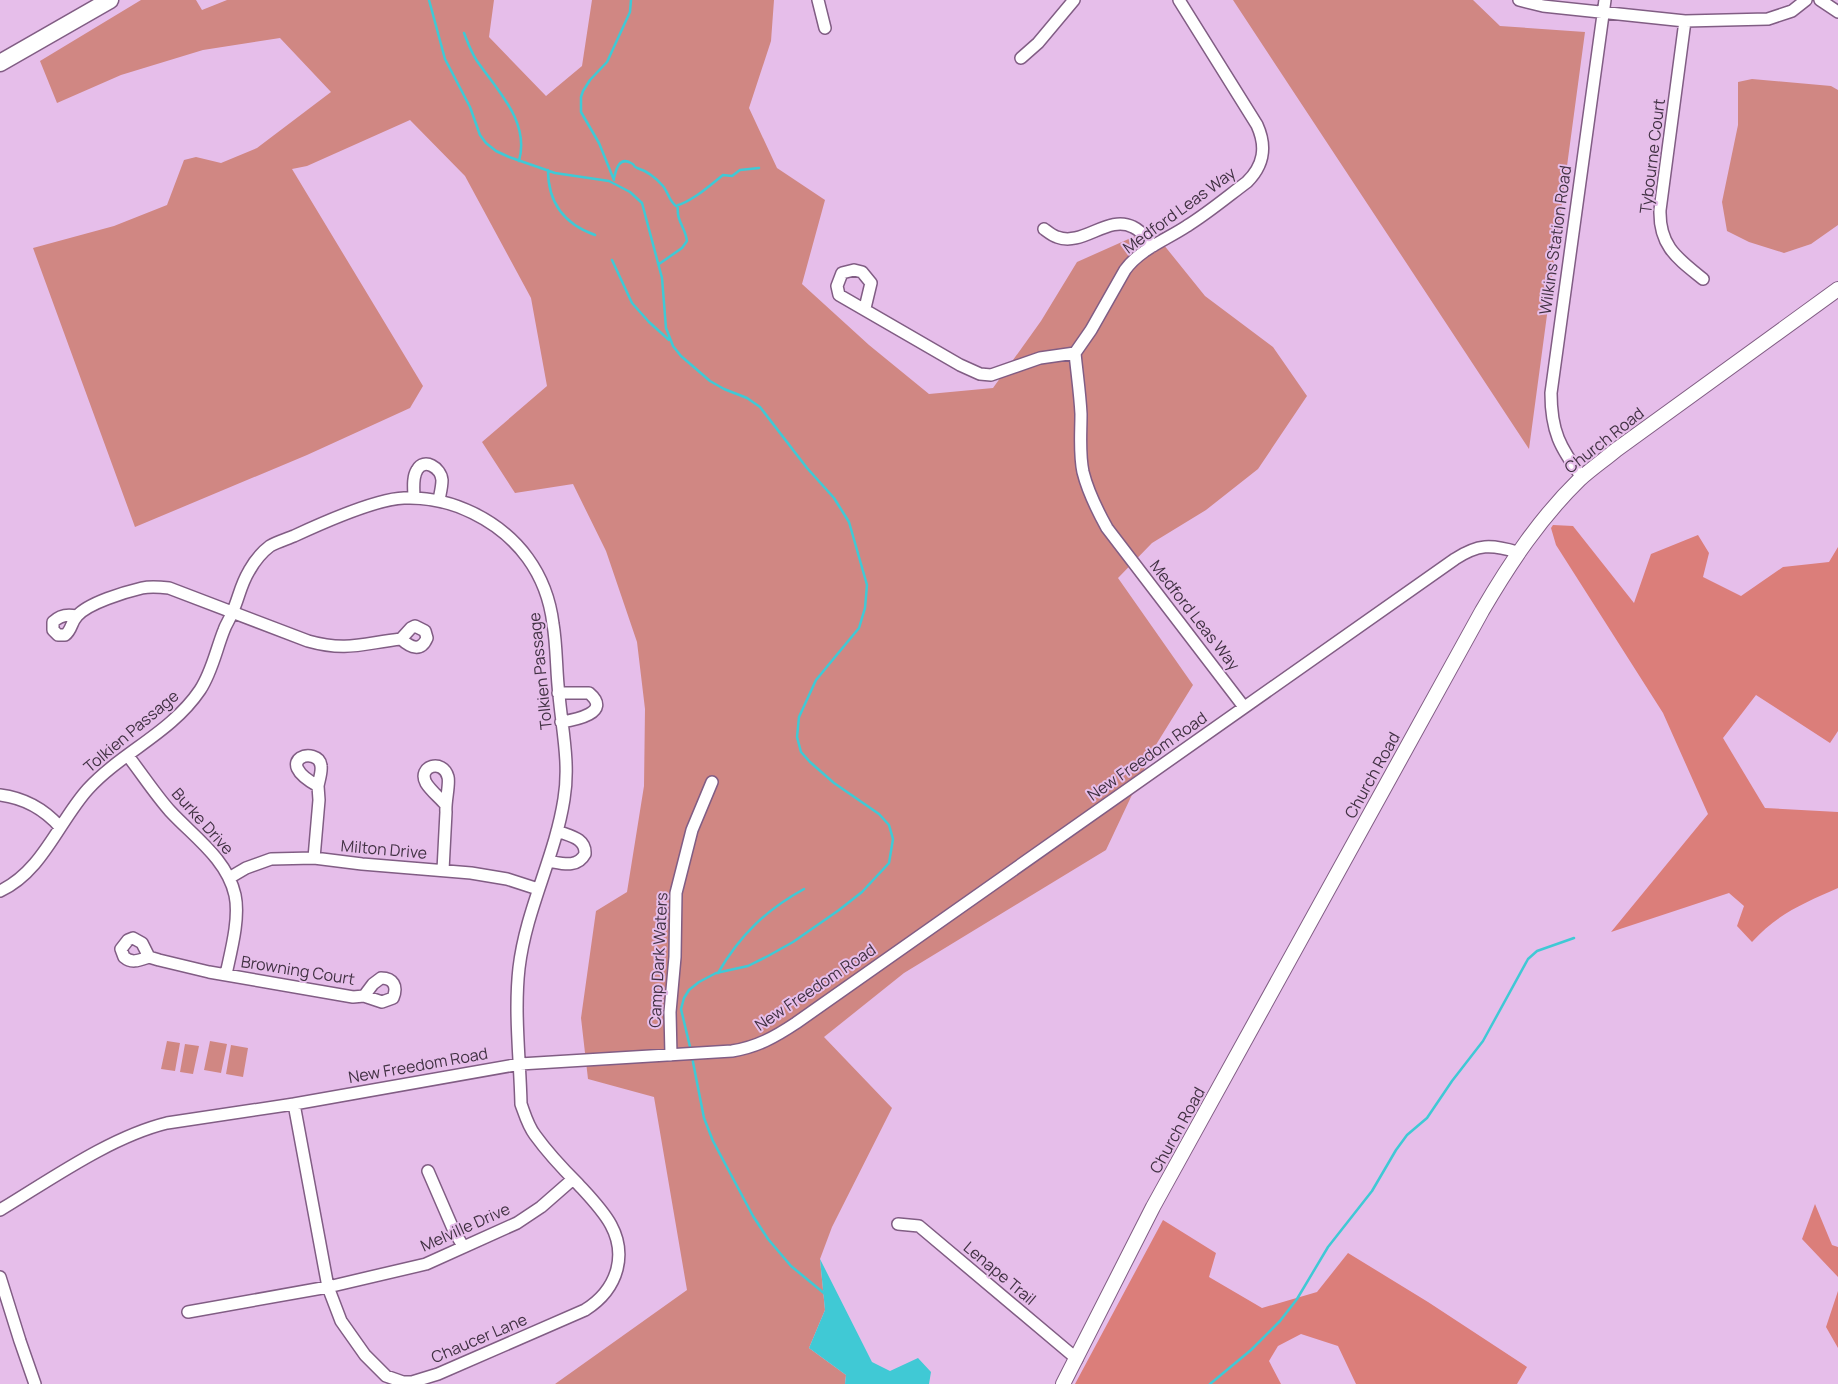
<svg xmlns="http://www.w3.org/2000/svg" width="1838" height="1384" viewBox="0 0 1838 1384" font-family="Manrope,sans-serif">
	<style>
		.green { fill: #d08783 }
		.forest { fill: #db7e7a }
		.water { fill: #40c9d5 }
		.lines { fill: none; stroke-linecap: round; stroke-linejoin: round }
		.stream { stroke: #40c9d5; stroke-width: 2.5 }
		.minor-casing { stroke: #815d84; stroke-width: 14 }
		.major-casing { stroke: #815d84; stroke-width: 16 }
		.highway-casing { stroke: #815d84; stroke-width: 19 }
		.minor { stroke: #fff; stroke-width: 11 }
		.major { stroke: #fff; stroke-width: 14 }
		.highway { stroke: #fff; stroke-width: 16 }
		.labels { text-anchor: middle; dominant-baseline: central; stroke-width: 4; stroke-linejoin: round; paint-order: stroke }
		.street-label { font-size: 16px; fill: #413143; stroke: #e6beea }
	</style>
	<rect width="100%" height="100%" fill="#e6beea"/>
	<!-- green -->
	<path class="green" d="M141,0H196L202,10L227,0H494L489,37L546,96L582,66L592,0H774L771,41L749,108L777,168L825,200L802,284L869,345L929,394L993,388L1041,321L1077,262L1151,229L1205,296L1273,347L1307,396L1258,469L1206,510L1152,543L1118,578L1193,685L1154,748L1106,850L904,973L824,1037L892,1108L832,1227L820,1259L825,1310L809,1348L846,1375L845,1384H555L687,1290L654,1097L588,1079L581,1018L596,911L627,892L644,786L645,709L637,642L606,551L573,484L515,493L482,442L547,386L531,298L465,176L410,120L307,166L292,169L423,386L410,408L307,455L135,527L33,248L114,226L167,205L184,160L196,157L221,163L257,148L331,92L280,38L203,50L121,75L57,103L40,61Z
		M1233,0H1473L1500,26L1585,32L1529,449Z
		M1752,79L1831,86L1838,90V225L1811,244L1784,253L1749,242L1727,231L1722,202L1738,125V82Z
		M167,1041L180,1043L175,1071L161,1069Z
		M210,1041L227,1044L221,1073L204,1070Z
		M185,1044L199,1046L193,1074L180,1072Z
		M231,1045L248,1048L243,1077L226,1074Z"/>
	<!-- forest -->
	<path class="forest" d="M1553,525L1573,526L1634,603L1651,554L1698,535L1709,553L1703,577L1741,596L1783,567L1829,562L1838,547V731L1830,743L1756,695L1723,738L1765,808L1838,812V888C1804,903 1777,914 1752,942L1737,926L1744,906L1729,893L1611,932L1708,814L1663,713L1556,545L1551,528Z
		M1815,1204L1832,1245L1838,1247V1277L1802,1239Z
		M1163,1220L1216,1253L1209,1277L1262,1308L1317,1292L1348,1253L1428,1302L1527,1367L1517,1384H1356L1338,1346L1301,1334L1278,1346L1269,1361L1281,1384H1075Z
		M1838,1291V1348L1826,1327Z"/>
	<!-- water -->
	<path class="water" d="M820,1259L872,1362L890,1371L918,1358L931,1372L929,1384H845L846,1375L809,1348L825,1310Z"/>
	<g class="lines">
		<!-- stream -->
		<path class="stream" d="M429,0L445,59L470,107L480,135L486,143L496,151L509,157L555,173L609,181L630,192L642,203L662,278L666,328L673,346L681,356L710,381L724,389L747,398L760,407L807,468L834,498L849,522L867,585L865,608L859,628L816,680L799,717L797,737L801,752L810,762L834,783L879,814L889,825L893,839L889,863L862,892L839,910L793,942L768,956L748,966L716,973L699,982L689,990L684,998L681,1009L691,1051
			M464,33C468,43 471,52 477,61C498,91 530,122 519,161
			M548,170C548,203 564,224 595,235
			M614,178C616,170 619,156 631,163C637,166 631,165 637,168C647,171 656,178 663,186C668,192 669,201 676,206C694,200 709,186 723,175L732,176L740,170L759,168
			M614,180L599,143L581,112V97L583,91L590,80L607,62L630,12L631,0
			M612,260L632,303L649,322L669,340
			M659,264L682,248L687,241C685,226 676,222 678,205
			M718,973C740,935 766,910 804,889
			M692,1057L704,1118L713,1141L753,1216L768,1239L791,1266L825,1294
			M1210,1384L1251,1350L1280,1321L1297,1299L1328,1247L1372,1191L1396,1150L1407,1135L1427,1118L1452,1081L1483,1041L1528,959L1537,951L1574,938"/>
		<!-- minor casing -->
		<g class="minor-casing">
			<path id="minor" d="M818,0L825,28
				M1179,0L1257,125C1267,147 1264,165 1247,182C1227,197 1208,213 1187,226C1166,240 1140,249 1125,270L1091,330L1075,353C1077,374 1080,394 1081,414C1081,434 1079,453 1083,472C1088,492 1097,510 1107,528L1244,707
				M1519,0L1543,6L1685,21L1768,19L1792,11L1806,0
				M1820,0L1838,12
				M1685,21L1660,210C1659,246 1677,258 1703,279
				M1021,58L1038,43L1074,0
				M1044,229C1048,232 1053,236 1057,237C1083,247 1108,214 1133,227C1142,231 1147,239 1153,246
				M865,308L871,283L862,272L854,270L842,273L837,286L839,295L960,365L980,374L991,375L1040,358L1075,353
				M1582,477C1560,448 1551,431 1551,393L1605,0
				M414,498C414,490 412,478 417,470C424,457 441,468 442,480C442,487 440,494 439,500
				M76,616C67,614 59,616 53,622V630L58,635H65C72,630 71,622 77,616C88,603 125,592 142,588C151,586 160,587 169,588L308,641C347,652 364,643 401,639C411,648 421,652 427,638L425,631L415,626L411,628L401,639
				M558,693H589C613,713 574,720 561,722
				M128,756C142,774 155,794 170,811C193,836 227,859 235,895C240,918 231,951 226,974
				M0,795C24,798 44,809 60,827
				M314,858L319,800L318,786C269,759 319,745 321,766C322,772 319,780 318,786
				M548,861C561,863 577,869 585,854C586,838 570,836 557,831
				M443,870L446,812C445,802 450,784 448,777C443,758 417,766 426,783C431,791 439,797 445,804
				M229,878L246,868L271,859L314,858L362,864L471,873L507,879L538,889
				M0,891C42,872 59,821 88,789C122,752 171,733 200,690C212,672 216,650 224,630C226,624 230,619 232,613C239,598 240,586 249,571C254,562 262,552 270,546C277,542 287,539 294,536C322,523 375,499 404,498C429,497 451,502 473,513C518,535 547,574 553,624C557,647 556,671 559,695C562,729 570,764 564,799C555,857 526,909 519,968C514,1013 520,1059 521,1104C525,1115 528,1126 535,1135C548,1153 563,1169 578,1184C601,1209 626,1233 617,1269C612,1288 601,1300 585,1310L438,1374L412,1382H403L386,1376L365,1355L341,1321L328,1287L294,1104
				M149,957C140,960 132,964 124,957L121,949L128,940L133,938L142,943L149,957L159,960L209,972L353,997L364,996L382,1002L393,998C398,986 393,978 381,978L373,984L364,996
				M671,1055L670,1012L675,957L676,893L692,830L712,782
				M428,1171L454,1231L463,1246
				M0,1210C50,1180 110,1137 167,1123L294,1104L520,1064L732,1051C757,1047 775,1037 796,1023L1455,559C1478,544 1491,544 1517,552
				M898,1224L919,1226L1077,1359
				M0,1277L20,1341L35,1384
				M188,1312L328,1287L426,1264L517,1223L541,1207L573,1179"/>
		</g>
		<!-- major casing -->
		<g class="major-casing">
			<path id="major" d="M1063,1384L1153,1207L1482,611C1510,563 1540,518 1580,479C1591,469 1604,460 1616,450L1838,289"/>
		</g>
		<!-- highway casing -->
		<g class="highway-casing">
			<path id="highway" d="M0,63L110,0"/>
		</g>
		<!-- minor -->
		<use href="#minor" class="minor"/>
		<!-- major -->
		<use href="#major" class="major"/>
		<!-- highway -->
		<use href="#highway" class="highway"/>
	</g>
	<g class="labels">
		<!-- street labels -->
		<g class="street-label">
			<text transform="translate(1652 156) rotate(-83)">Tybourne Court</text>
			<text transform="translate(1179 210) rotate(-36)">Medford Leas Way</text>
			<text transform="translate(1555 240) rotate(-82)">Wilkins Station Road</text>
			<text transform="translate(1604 440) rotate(-38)">Church Road</text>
			<text transform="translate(1195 615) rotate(52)">Medford Leas Way</text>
			<text transform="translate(540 671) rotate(-96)">Tolkien Passage</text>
			<text transform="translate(131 731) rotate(-40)">Tolkien Passage</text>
			<text transform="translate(1147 756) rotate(-35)">New Freedom Road</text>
			<text transform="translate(1372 775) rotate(-61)">Church Road</text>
			<text transform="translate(203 821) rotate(48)">Burke Drive</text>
			<text transform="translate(384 849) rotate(5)">Milton Drive</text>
			<text transform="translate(658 960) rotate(-87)">Camp Dark Waters</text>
			<text transform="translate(298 970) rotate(9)">Browning Court</text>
			<text transform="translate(815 987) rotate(-34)">New Freedom Road</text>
			<text transform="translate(418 1065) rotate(-10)">New Freedom Road</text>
			<text transform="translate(1177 1130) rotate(-61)">Church Road</text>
			<text transform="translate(465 1227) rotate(-24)">Melville Drive</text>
			<text transform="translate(1000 1273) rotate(40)">Lenape Trail</text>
			<text transform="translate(479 1338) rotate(-23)">Chaucer Lane</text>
		</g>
	</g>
</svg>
